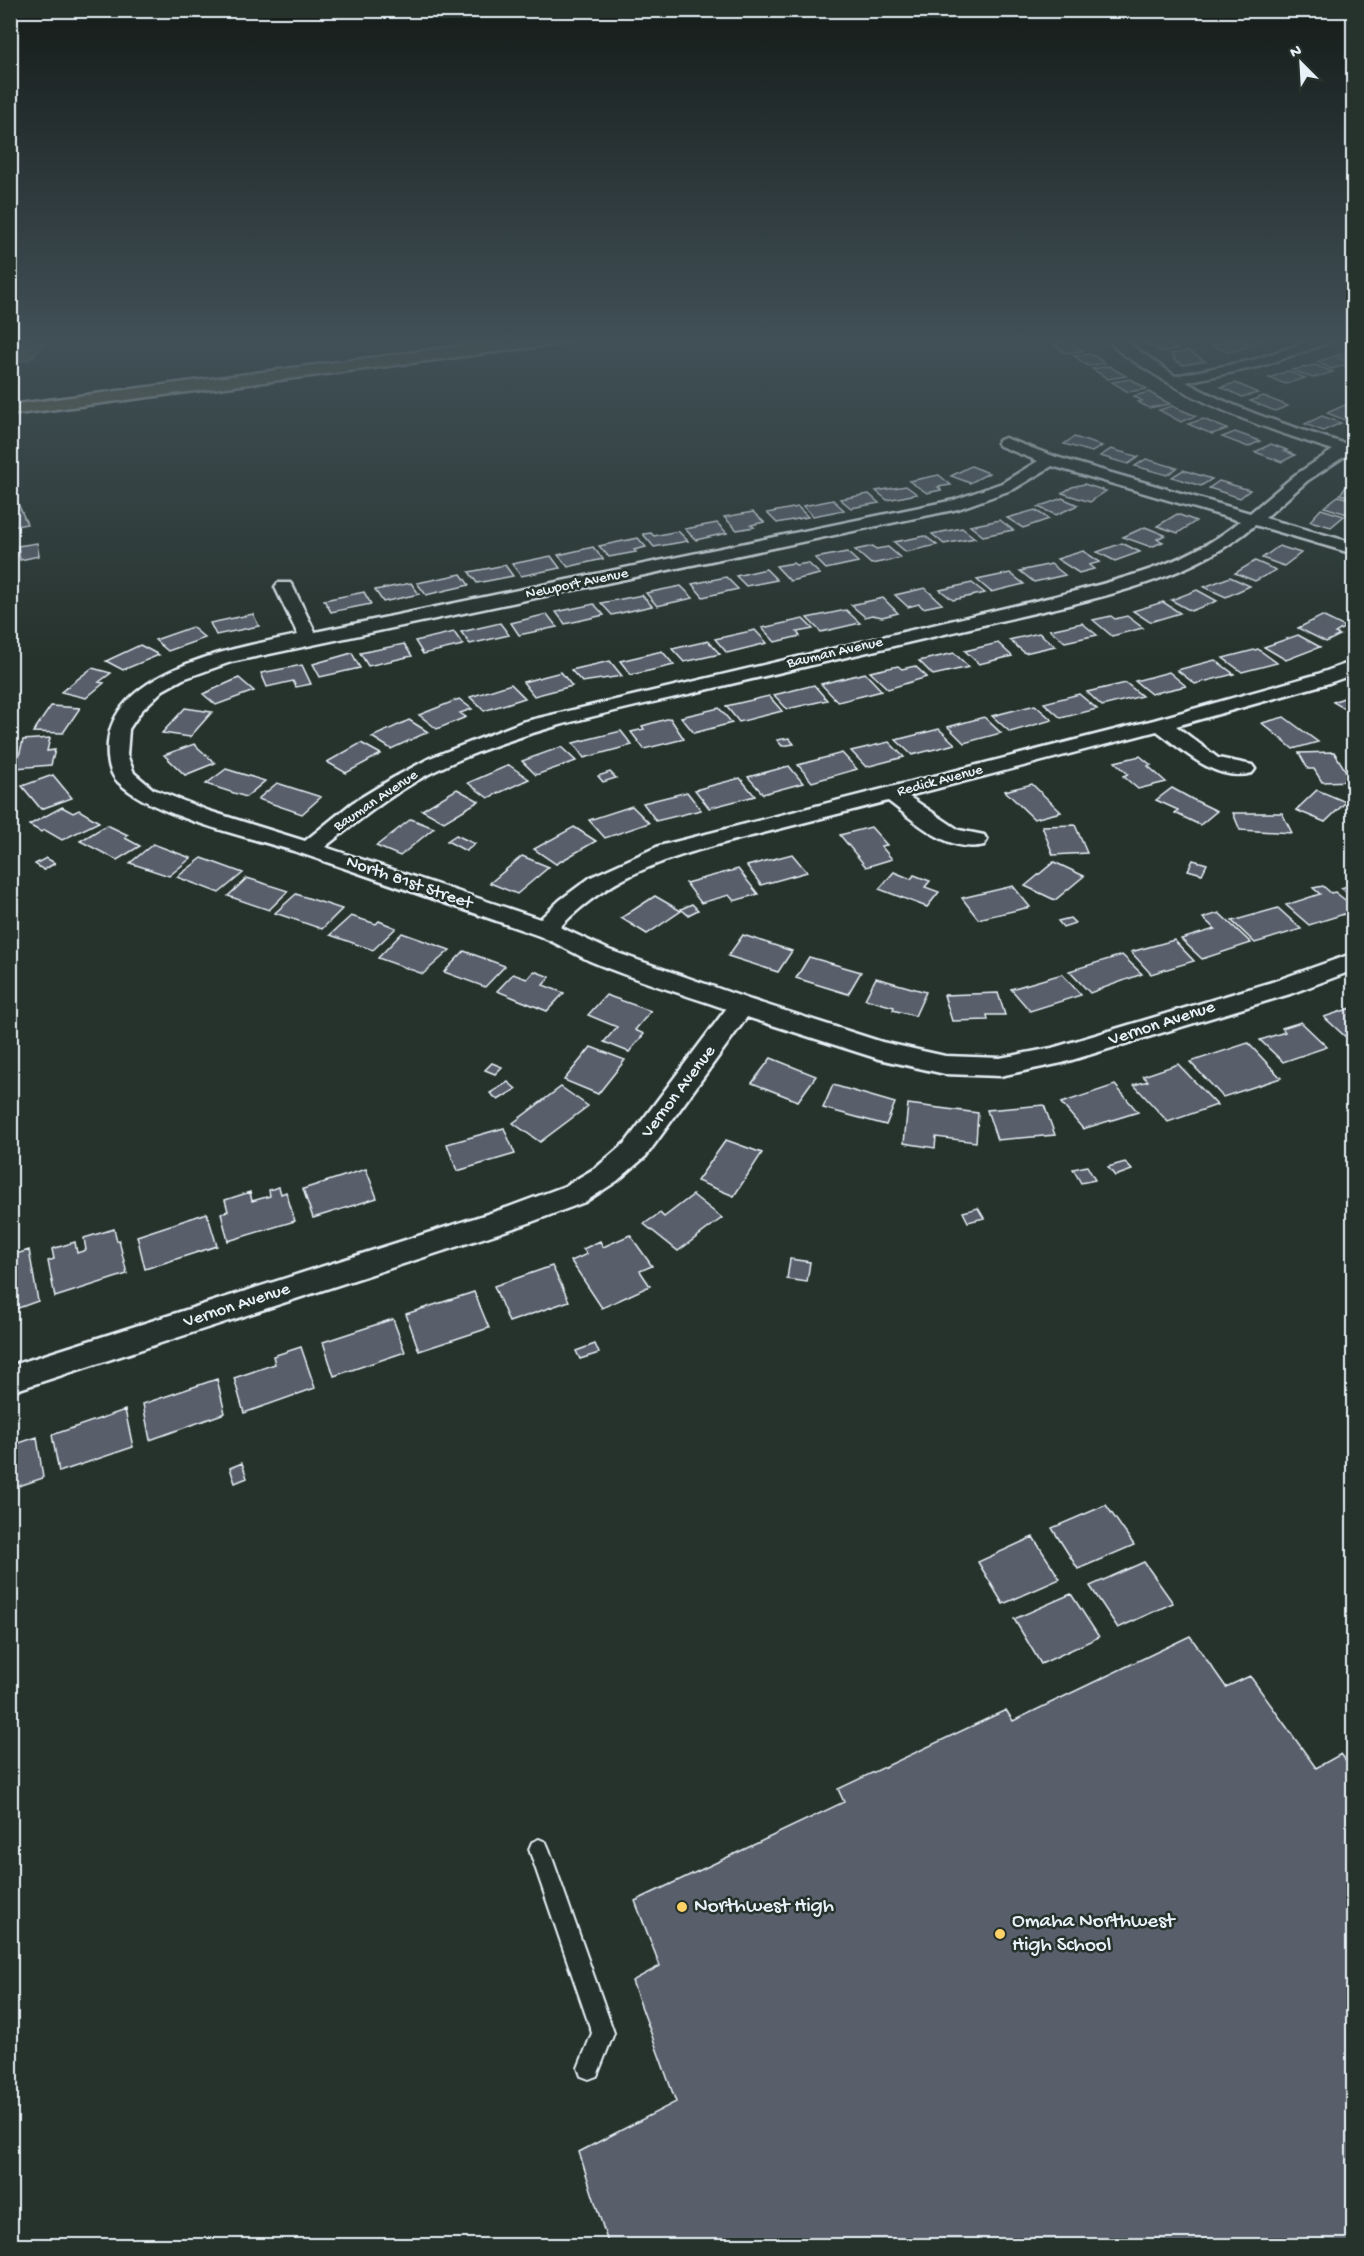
<svg xmlns="http://www.w3.org/2000/svg" width="1364" height="2256" viewBox="0 0 1364 2256" font-family="'Gochi Hand',sans-serif">
	<style>
		.green { fill: #52745f; stroke: #9db2ac; stroke-width: 1.5 }
		.lines { fill: none; stroke-linecap: round; stroke-linejoin: round }
		.stream { stroke: #889fa5; stroke-width: 5 }
		.building { fill: #585e6b; stroke: #e8f1f8; stroke-width: 1.5 }
		.lane-casing { stroke: #e8f1f8; stroke-width: 4 }
		.street-casing { stroke: #e8f1f8; stroke-width: 5 }
		.primary-casing { stroke: #e8f1f8; stroke-width: 5 }
		.lane { fill: #26332d; fill-rule: evenodd }
		.street { fill: #26332d; fill-rule: evenodd }
		.primary { fill: #716f52; fill-rule: evenodd }
		.poi-dot { fill: #ffd166; stroke: #26332d; stroke-width: 2 }
		.labels { text-anchor: middle; dominant-baseline: central; stroke-width: 5; stroke-linejoin: round; paint-order: stroke }
		.far-street-label { font-size: 15px; fill: #e8f1f8; stroke: #26332d }
		.street-label { font-size: 18px; fill: #e8f1f8; stroke: #26332d }
		.near-poi-label { font-size: 21px; fill: #e8f1f8; stroke: #26332d; text-anchor: start }
	</style>
	<rect width="100%" height="100%" fill="#26332d"/>
	<filter id="ink" filterUnits="userSpaceOnUse"><feTurbulence type="fractalNoise" baseFrequency=".0167" numOctaves="2"/><feDisplacementMap in="SourceGraphic" scale="12" xChannelSelector="R" yChannelSelector="G"/><feConvolveMatrix kernelMatrix="1 2 1 2 8 2 1 2 1" color-interpolation-filters="sRGB"/></filter>
	<g filter="url(#ink)">
		<!-- green -->
		<path class="green" d="M11,338H51L30,359L11,363Z"/>
		<g class="lines">
			<!-- stream -->
			<path class="stream" d="M10,357L32,345L31,338"/>
		</g>
		<!-- building -->
		<path class="building" d="M1236,338H1268V339L1250,345L1234,339Z
			M1161,340L1178,349L1161,352L1145,342Z
			M1231,340L1247,347L1228,352L1212,346Z
			M1071,341L1083,351L1065,353L1053,343Z
			M1354,349V360L1337,355Z
			M1188,351L1205,361L1183,365L1173,359L1175,357L1170,354Z
			M1091,354L1105,363L1088,366L1074,356Z
			M1334,356L1351,363L1332,369L1317,362Z
			M1315,365L1333,372L1313,378L1292,370Z
			M1109,366L1126,376L1108,379L1092,369Z
			M1287,371L1305,378L1286,384L1269,378Z
			M1131,379L1147,389L1128,392L1112,382Z
			M1235,383L1245,387L1258,393L1242,397L1221,387Z
			M1149,392L1157,397L1170,404L1149,408L1138,402L1142,401L1134,396Z
			M1263,396L1288,406L1275,411L1250,401Z
			M1345,405L1354,408V416L1345,420L1327,413Z
			M1172,406L1196,416L1181,422L1159,410Z
			M1322,416L1341,423L1323,431L1305,424Z
			M1203,419L1227,429L1212,434L1188,424Z
			M1235,432L1260,441L1248,447L1222,437Z
			M1074,437L1102,446L1092,452L1064,444Z
			M1271,444L1287,450L1284,451L1295,455L1282,462L1255,452Z
			M1111,449L1139,457L1128,464L1100,456Z
			M1146,459L1177,468L1167,475L1135,466Z
			M971,466L989,473L970,483L951,476Z
			M1183,470L1212,479L1201,486L1172,477Z
			M939,475L951,485L938,487L941,490L927,493L909,481Z
			M1219,481L1250,490L1240,498L1209,488Z
			M1353,482L1354,498L1340,494L1345,488Z
			M1084,484L1106,491L1090,502L1062,493L1072,487Z
			M906,486L917,494L887,500L876,491Z
			M869,494L879,503L851,508L840,499Z
			M1338,496L1354,500V508L1347,514L1324,507Z
			M1062,498L1078,505L1056,515L1038,507Z
			M833,500L844,510L813,516L803,506Z
			M17,501L27,524L10,527V502Z
			M798,507L808,517L777,523L767,513Z
			M1321,509L1344,516L1331,527L1310,521Z
			M1035,510L1049,519L1023,528L1007,518Z
			M753,512L764,522L751,525L754,527L737,530L724,517Z
			M1177,514L1196,521L1178,533L1157,526Z
			M1000,520L1013,530L983,536L970,526Z
			M717,523L727,533L696,540L685,529Z
			M1145,527L1165,535L1157,539L1163,542L1151,547L1123,537Z
			M962,528L975,538L944,544L932,534Z
			M678,531L688,541L654,547L643,534L651,533L654,536Z
			M925,536L937,545L906,552L894,542Z
			M638,538L646,547L634,550L636,552L609,557L599,546Z
			M37,543L39,556L20,560L18,546Z
			M1122,543L1140,552L1115,561L1097,552Z
			M873,546L876,549L888,547L901,558L871,564L855,550Z
			M1279,546L1301,553L1284,566L1262,558Z
			M593,547L603,559L568,567L558,555Z
			M10,549L17,585L10,586Z
			M1083,551L1100,562L1089,565L1094,569L1079,573L1057,559Z
			M847,552L858,562L826,569L815,558Z
			M551,556L560,568L521,576L512,564Z
			M1255,561L1276,570L1255,581L1235,573Z
			M793,563L796,565L808,563L820,574L790,581L776,566Z
			M1051,564L1065,575L1034,582L1020,571Z
			M505,565L513,576L477,583L469,572Z
			M766,569L777,580L746,586L736,576Z
			M1010,573L1024,584L991,592L977,580Z
			M461,574L469,585L426,595L417,583Z
			M726,577L738,589L703,597L692,584Z
			M1230,577L1250,586L1226,597L1204,587Z
			M411,583L419,594L383,602L375,590Z
			M972,583L985,593L953,600L940,590Z
			M681,586L693,598L657,606L646,593Z
			M925,588L942,604L923,608L919,604L908,607L895,595Z
			M1197,590L1217,601L1191,611L1171,600Z
			M364,592L371,604L331,612L324,600Z
			M642,595L652,606L612,615L601,603Z
			M883,598L898,613L882,617L872,615L865,617L851,605Z
			M1163,602L1180,613L1150,622L1133,611Z
			M594,604L604,615L565,624L556,612Z
			M846,610L860,623L821,632L807,618Z
			M253,614L259,626L216,635L210,623Z
			M547,614L557,627L519,635L511,623Z
			M1111,616L1115,619L1127,616L1143,628L1112,636L1093,620Z
			M1322,616L1345,627L1335,633L1340,635L1326,642L1298,628Z
			M803,619L813,629L797,632L800,636L775,642L762,628Z
			M500,623L509,635L470,644L461,632Z
			M1082,623L1097,635L1065,642L1050,630Z
			M192,627L205,638L168,651L155,640Z
			M755,630L767,643L727,653L715,639Z
			M454,632L463,645L423,654L415,641Z
			M1039,633L1055,646L1025,653L1009,640Z
			M1298,635L1320,647L1286,660L1264,647Z
			M708,641L720,654L684,662L672,649Z
			M998,643L1012,656L979,664L965,651Z
			M404,644L412,656L368,666L360,653Z
			M140,645L159,655L123,670L106,661Z
			M1258,649L1277,663L1242,672L1223,658Z
			M662,651L674,665L631,675L620,661Z
			M352,653L360,668L320,677L313,664Z
			M954,653L969,667L933,675L919,661Z
			M1215,660L1234,674L1195,684L1177,670Z
			M610,661L622,676L582,682L571,670Z
			M302,665L311,684L296,687L293,681L267,687L261,673Z
			M898,666L902,669L915,666L927,677L888,689L870,672Z
			M92,668L111,673L99,682L104,683L86,698L61,692Z
			M561,672L572,686L534,696L523,682Z
			M1169,672L1186,686L1151,694L1135,681Z
			M865,673L882,691L838,702L821,684Z
			M239,678L254,691L216,705L203,694Z
			M1126,683L1142,696L1102,706L1087,692Z
			M511,684L525,698L484,711L470,697Z
			M814,685L827,700L787,709L774,695Z
			M1079,694L1097,709L1061,718L1044,703Z
			M1354,694V714L1333,702Z
			M769,696L782,711L739,722L726,706Z
			M459,699L472,709L460,713L466,717L437,729L419,715Z
			M1035,705L1052,720L1010,732L992,716Z
			M51,706L80,708L63,733L33,732Z
			M185,708L212,712L190,737L162,733Z
			M719,708L732,723L694,733L681,717Z
			M984,717L1001,733L964,743L948,727Z
			M1284,717L1318,742L1293,749L1262,723Z
			M670,718L684,739L644,749L631,732L644,729L642,726Z
			M409,720L428,732L391,749L372,737Z
			M939,729L955,744L912,755L896,740Z
			M621,731L632,745L584,758L573,743Z
			M50,738L47,751L55,750L51,765L16,768L23,740Z
			M789,738L794,744L782,746L777,740Z
			M889,742L904,757L866,767L851,751Z
			M361,743L381,754L346,773L327,762Z
			M194,744L215,763L185,775L164,755Z
			M561,747L576,761L536,775L522,761Z
			M1334,752L1352,781L1322,782L1314,769H1308L1299,753Z
			M842,753L857,769L812,782L798,765Z
			M1140,756L1151,765L1148,766L1166,782L1138,789L1123,776L1128,774L1115,762Z
			M509,765L529,779L488,798L468,783Z
			M789,766L803,783L763,794L748,777Z
			M226,769L265,781L246,797L206,784Z
			M610,772L616,778L603,782L598,776Z
			M53,775L72,798L41,809L22,786Z
			M740,778L755,796L709,808L695,790Z
			M277,783L321,797L302,814L258,799Z
			M1032,784L1061,812L1034,819L1005,791Z
			M1172,788L1192,799L1217,811L1200,825L1175,813L1178,810L1156,800Z
			M457,789L479,801L444,822L422,810Z
			M1317,790L1346,802L1325,822L1296,810Z
			M687,792L701,810L656,821L643,803Z
			M632,806L649,823L605,838L589,820Z
			M62,807L73,813L79,810L99,822L62,840L45,830L41,832L29,825Z
			M1233,813H1282L1292,833L1240,830Z
			M411,819L434,828L400,856L376,846Z
			M107,825L128,835L125,838L140,846L117,860L80,841Z
			M1075,825L1087,853L1053,855L1042,826Z
			M574,827L596,841L556,864L534,849Z
			M871,827L887,845L881,846L892,859L866,867L840,835Z
			M456,835L475,844L466,851L447,841Z
			M153,844L191,858L169,876L130,863Z
			M792,854L807,872L761,885L747,866Z
			M522,856L549,867L517,894L490,883Z
			M46,858L55,863L44,870L35,864Z
			M202,858L243,873L219,893L177,877Z
			M1193,860L1207,864L1202,874L1188,870Z
			M1054,862L1084,876L1055,900L1025,886Z
			M738,869L758,894L734,901L729,895L701,903L686,883Z
			M894,872L911,879L914,875L930,881L925,887L939,892L927,907L879,889Z
			M247,878L288,891L269,910L228,896Z
			M1354,884V898L1341,888Z
			M1013,886L1030,907L978,919L962,898Z
			M1323,886L1331,893L1335,892L1354,907V911L1309,925L1286,905L1320,894L1313,888Z
			M296,894L342,909L322,929L275,913Z
			M655,896L681,911L647,934L621,918Z
			M692,904L698,910L688,915L681,909Z
			M1278,908L1301,929L1255,943L1232,921Z
			M1219,913L1251,943L1202,959L1181,939L1215,929L1203,918Z
			M351,916L376,924L379,921L396,928L373,950L330,935Z
			M1070,918L1075,923L1063,927L1058,921Z
			M402,933L450,950L423,974L378,958Z
			M743,935L792,951L778,972L728,956Z
			M1174,940L1194,961L1151,974L1131,952Z
			M464,951L505,966L485,987L444,972Z
			M1122,955L1142,974L1090,993L1069,971Z
			M809,957L861,972L848,994L796,978Z
			M534,971L550,977L543,985L564,993L547,1011L497,991L513,974L527,979Z
			M1062,974L1081,995L1030,1011L1011,989Z
			M876,978L926,992L915,1016L893,1010L894,1007L865,999Z
			M998,993L1005,1015H987L988,1020L952,1021L944,995Z
			M606,995L651,1011L635,1030L644,1034L629,1052L604,1042L617,1027L588,1015Z
			M1354,1007V1040L1350,1041L1324,1017Z
			M1301,1022L1327,1047L1283,1062L1260,1040L1285,1032L1282,1028Z
			M1248,1043L1281,1078L1223,1097L1190,1062Z
			M591,1047L625,1060L598,1094L564,1080Z
			M771,1058L816,1076L798,1101L752,1083Z
			M492,1063L502,1067L495,1074L485,1070Z
			M1178,1064L1217,1105L1168,1122L1134,1085L1148,1081L1143,1076Z
			M508,1082L516,1089L498,1100L490,1093Z
			M833,1085L895,1103L886,1125L823,1108Z
			M1115,1085L1138,1112L1083,1129L1061,1103Z
			M561,1087L588,1106L540,1142L513,1123Z
			M908,1104L978,1113L976,1142L936,1137L935,1148L904,1143Z
			M1044,1105L1055,1135L997,1140L987,1110Z
			M504,1128L515,1154L457,1171L447,1144Z
			M726,1140L762,1153L734,1196L697,1181Z
			M1125,1162L1132,1170L1115,1176L1108,1167Z
			M1087,1166L1095,1180L1081,1183L1073,1169Z
			M366,1169L377,1198L313,1218L303,1189Z
			M279,1187L281,1194L286,1192L295,1221L228,1241L221,1213L228,1211L225,1200L250,1192L252,1201L270,1196L269,1190Z
			M693,1195L722,1218L678,1251L644,1224L660,1213L664,1217Z
			M978,1208L984,1218L968,1222L963,1212Z
			M207,1213L217,1246L145,1269L137,1236Z
			M114,1229L117,1241L119,1240L127,1274L55,1297L48,1261L54,1259L52,1249L75,1242L77,1253L86,1250L84,1238Z
			M630,1235L652,1266L640,1271L650,1286L602,1308L571,1261L587,1254L583,1249L600,1241L603,1247Z
			M29,1250L38,1301L10,1311V1256Z
			M790,1259L810,1262L807,1282L787,1279Z
			M552,1266L569,1301L509,1322L494,1286Z
			M474,1292L489,1328L419,1351L406,1314Z
			M393,1319L405,1352L334,1376L323,1342Z
			M595,1344L599,1353L580,1359L576,1351Z
			M301,1347L315,1388L244,1413L234,1378L275,1364L273,1356Z
			M217,1379L225,1413L150,1440L143,1404Z
			M125,1410L133,1447L59,1472L52,1435Z
			M37,1437L43,1478L10,1489V1446Z
			M242,1463L247,1478L235,1483L230,1468Z
			M1106,1505L1134,1545L1078,1569L1052,1528Z
			M1033,1537L1060,1579L1003,1604L978,1562Z
			M1144,1562L1173,1603L1118,1628L1090,1586Z
			M1071,1594L1099,1637L1041,1664L1014,1619Z
			M1190,1636L1226,1687L1250,1676L1316,1768L1341,1754L1354,1771V2246H609L579,2152L676,2102L632,1981L660,1966L635,1901L844,1802L838,1789L1006,1710L1013,1721Z"/>
		<g class="lines">
			<!-- lane casing -->
			<g class="lane-casing">
				<path id="lane" d="M539,1839L546,1842L549,1849L614,2033L597,2076L589,2079L581,2076L578,2068L592,2033L529,1849L532,1842Z"/>
			</g>
			<!-- street casing -->
			<g class="street-casing">
				<path id="street" d="M1107,338H1121L1175,376L1253,360L1319,338H1342L1262,366L1186,382C1236,410 1290,426 1343,443L1354,439V450L1307,481L1265,518L1354,543V554L1255,525C1188,583 1084,601 1000,621C906,643 812,665 718,687C626,709 532,726 445,766C401,786 363,817 325,847L540,919L560,900L591,877L659,846L1154,720L1315,675L1354,661V674L1329,683L1176,726L1218,758L1252,765L1255,769L1252,773C1216,783 1184,751 1157,731L908,796L959,830L984,835L987,840L984,845C948,854 914,820 888,801C845,812 802,823 759,834C682,854 617,868 560,927L609,950L751,1000L882,1042L945,1056L1000,1058L1052,1048L1272,982L1354,953V970L1290,994L1062,1063L1000,1076L945,1074L879,1059L747,1017L646,1156L617,1181L585,1202L526,1224L10,1392V1366L506,1208L565,1186L597,1167L626,1142L726,1009C681,993 634,980 590,961C571,952 552,940 531,933C455,906 379,880 303,854C252,837 155,818 118,782C108,772 107,755 108,743C114,668 240,647 298,635L275,587L278,583H290L293,587L315,632L954,500L1002,483L1038,461L1000,446L997,443L1000,440L1005,438L1056,457L1250,513L1295,475L1333,450C1264,428 1203,407 1143,367C1130,359 1116,351 1107,338ZM1052,466L1240,521C1188,565 1117,580 1052,597L522,722L430,758L393,778L352,803L305,841L209,811L153,789L134,773L127,755L129,729L141,711L163,690L183,679L231,662L958,509L1014,489Z"/>
			</g>
			<!-- primary casing -->
			<g class="primary-casing">
				<path id="primary" d="M523,338H573L565,343L10,415V405Z"/>
			</g>
			<!-- lane -->
			<use href="#lane" class="lane"/>
			<!-- street -->
			<use href="#street" class="street"/>
			<!-- primary -->
			<use href="#primary" class="primary"/>
		</g>
	</g>
	<!-- sky -->
	<linearGradient id="sky" x2="0" y2="1"><stop stop-color="#151c19"/><stop offset="0.52" stop-color="#415057"/><stop offset="1" stop-color="#415057" stop-opacity="0"/></linearGradient>
	<rect width="1364" height="654" fill="url(#sky)"/>
	<!-- markers -->
	<g class="poi-dot">
		<circle cx="682" cy="1907" r="6"/>
		<circle cx="1000" cy="1934" r="6"/>
	</g>
	<g class="labels">
		<!-- far-street labels -->
		<g class="far-street-label">
			<text transform="translate(577 584) rotate(-12)">Newport Avenue</text>
			<text transform="translate(835 653) rotate(-13)">Bauman Avenue</text>
			<text transform="translate(940 781) rotate(-15)">Redick Avenue</text>
			<text transform="translate(376 801) rotate(-34)">Bauman Avenue</text>
		</g>
		<!-- street labels -->
		<g class="street-label">
			<text transform="translate(409 883) rotate(19)">North 81st Street</text>
			<text transform="translate(1162 1024) rotate(-18)">Vernon Avenue</text>
			<text transform="translate(679 1092) rotate(-53)">Vernon Avenue</text>
			<text transform="translate(237 1306) rotate(-18)">Vernon Avenue</text>
		</g>
		<!-- near-poi labels -->
		<g class="near-poi-label">
			<text x="694" y="1907">Northwest High</text>
			<text x="1012" y="1922">Omaha Northwest<tspan x="1012" dy="24">High School</tspan></text>
		</g>
	</g>
	<!-- margin -->
	<rect width="1364" height="2256" fill="none" stroke="#26332d" stroke-width="36"/>
	<rect x="18" y="18" width="1328" height="2220" fill="none" stroke="#e8f1f8" stroke-width="2" filter="url(#ink)"/>
	<!-- north arrow -->
	<g transform="translate(1301 63) rotate(336)" stroke="#26332d" stroke-width="4.5" paint-order="stroke">
	<path d="M0-4.5L10 22L0 15L-10 22Z" fill="#e8f1f8"/>
	<text y="-9" font-size="16" font-weight="bold" text-anchor="middle" fill="#e8f1f8">N</text>
	</g>
</svg>
